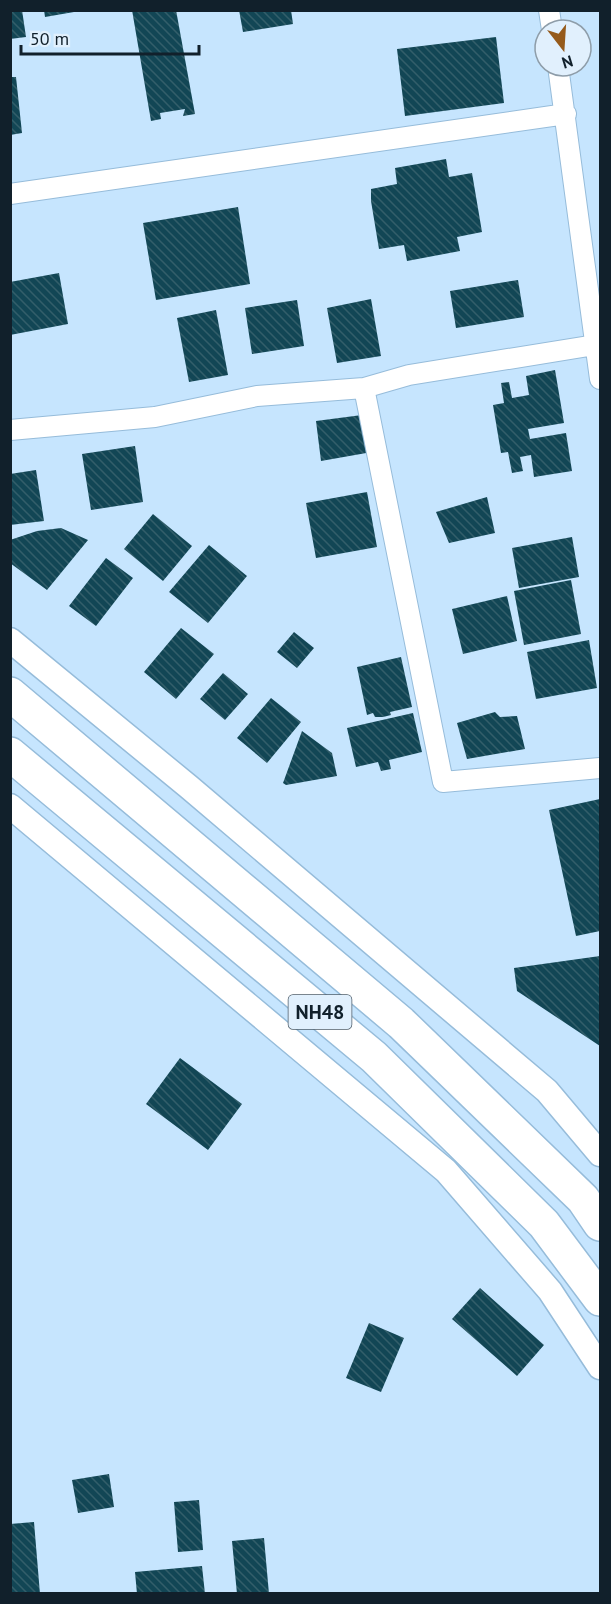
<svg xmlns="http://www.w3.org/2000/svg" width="611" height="1604" viewBox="0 0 611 1604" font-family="'PT Sans',sans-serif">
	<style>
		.building { fill: url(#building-back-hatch) }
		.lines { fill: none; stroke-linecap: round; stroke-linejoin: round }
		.minor-casing { stroke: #96bcda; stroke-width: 22 }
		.tertiary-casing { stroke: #96bcda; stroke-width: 27 }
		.trunk-casing { stroke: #96bcda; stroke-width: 36 }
		.minor { stroke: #fff; stroke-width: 20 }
		.tertiary { stroke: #fff; stroke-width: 24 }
		.trunk { stroke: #fff; stroke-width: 33 }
		.labels { text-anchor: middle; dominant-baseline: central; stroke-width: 6; stroke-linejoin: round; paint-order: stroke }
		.shield { fill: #e1f0fd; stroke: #4f5e6a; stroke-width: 1.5 }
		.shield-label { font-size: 20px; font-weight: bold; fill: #11202b }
	</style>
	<defs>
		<pattern id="building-back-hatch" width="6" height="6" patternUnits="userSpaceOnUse" patternTransform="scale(1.5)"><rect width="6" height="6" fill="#124655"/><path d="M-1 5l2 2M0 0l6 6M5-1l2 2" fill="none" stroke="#335e6a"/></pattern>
	</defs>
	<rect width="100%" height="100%" fill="#c6e5fe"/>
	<!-- building -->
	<path class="building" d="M10,10H22L26,37L10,39Z
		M44,10H73L74,12L45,17Z
		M132,10H176L195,114L183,116L185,109L160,113L161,119L151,121Z
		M239,10H291L293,24L243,32Z
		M496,37L504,103L405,116L397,49Z
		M10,77H16L22,133L10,135Z
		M446,159L449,177L472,173L482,232L457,237L460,251L407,261L404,245L379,249L371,201V189L397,184L395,168Z
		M238,207L250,284L156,300L143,223Z
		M59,273L68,324L10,335V282Z
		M518,280L524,317L456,328L450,291Z
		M371,299L381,356L337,363L327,308Z
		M297,300L304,346L252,354L245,308Z
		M216,310L228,375L189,382L177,318Z
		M555,370L564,423L528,429L530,439L566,433L572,471L534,477L531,455L520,457L523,471L512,473L508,452L501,453L493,405L504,403L501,383L509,382L512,398L529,395L526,376Z
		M362,415L372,452L321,461L316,421Z
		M135,446L143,502L91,510L82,454Z
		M36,470L44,521L10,525V474Z
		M367,492L377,547L316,558L306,503Z
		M487,497L495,533L449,543L436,512Z
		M153,514L192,546L163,581L124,549Z
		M61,528L88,540L47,590L10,563V540L37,531Z
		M572,537L579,577L519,588L512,548Z
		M209,545L247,576L208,623L169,592Z
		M106,558L133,578L96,626L69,606Z
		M571,580L581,634L524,645L514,591Z
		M507,596L517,641L463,654L452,609Z
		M181,628L214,654L176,699L144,672Z
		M294,632L314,648L297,668L277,652Z
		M589,640L597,688L536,699L527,652Z
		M401,657L412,707L390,712L391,715L383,717H375L373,713L367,715L357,667Z
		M223,673L248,694L225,720L200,699Z
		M271,698L301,722L267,763L237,738Z
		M495,712L500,717L517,716L525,749L467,759L457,723Z
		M413,713L422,752L389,760L391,769L381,771L378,762L356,767L347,728Z
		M302,731L332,753L337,776L286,785L283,783Z
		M600,799V931L576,936L549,810Z
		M600,956V1046L517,991L514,968Z
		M180,1058L242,1104L208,1150L146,1104Z
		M480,1288L544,1345L517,1376L452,1319Z
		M369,1323L404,1338L381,1392L346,1378Z
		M109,1474L114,1507L78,1513L72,1480Z
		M199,1500L203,1550L178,1552L174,1502Z
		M34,1522L40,1594H10V1524Z
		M264,1538L269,1594H237L232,1541Z
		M202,1566L205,1594H137L135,1572Z"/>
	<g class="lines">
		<!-- minor casing -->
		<g class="minor-casing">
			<path id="minor" d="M549,10L552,30
				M558,66L600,379
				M10,194L566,114
				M595,345L409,375L364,388L443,782L600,768
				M10,430L155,417L257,396L364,388"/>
		</g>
		<!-- tertiary casing -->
		<g class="tertiary-casing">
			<path id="tertiary" d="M10,640L189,787L547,1091L600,1154
				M10,806L446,1171L550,1291L600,1367"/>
		</g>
		<!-- trunk casing -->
		<g class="trunk-casing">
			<path id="trunk" d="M10,694L401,1023L583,1199L600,1224
				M10,754L374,1057L544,1224L600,1299"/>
		</g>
		<!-- minor -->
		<use href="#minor" class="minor"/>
		<!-- tertiary -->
		<use href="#tertiary" class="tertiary"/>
		<!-- trunk -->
		<use href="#trunk" class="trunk"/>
	</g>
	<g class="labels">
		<!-- shield labels -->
		<rect class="shield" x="288.5" y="995" width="63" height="34" rx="4.5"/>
		<g class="shield-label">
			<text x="320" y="1012">NH48</text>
		</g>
	</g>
	<!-- border -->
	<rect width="611" height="1604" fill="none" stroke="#11202b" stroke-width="24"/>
	<!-- north arrow -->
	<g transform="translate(563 48) rotate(163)"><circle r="28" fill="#e1f0fd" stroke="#8e9da9" stroke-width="1.5"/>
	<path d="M0-4.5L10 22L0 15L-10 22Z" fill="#955a1b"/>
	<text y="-9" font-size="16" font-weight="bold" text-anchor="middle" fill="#11202b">N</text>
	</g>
	<!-- scale -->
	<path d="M21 45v9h178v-9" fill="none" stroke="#11202b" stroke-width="3"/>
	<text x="30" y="45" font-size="18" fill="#11202b" stroke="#e1f0fd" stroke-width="4.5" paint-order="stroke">50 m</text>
</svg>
